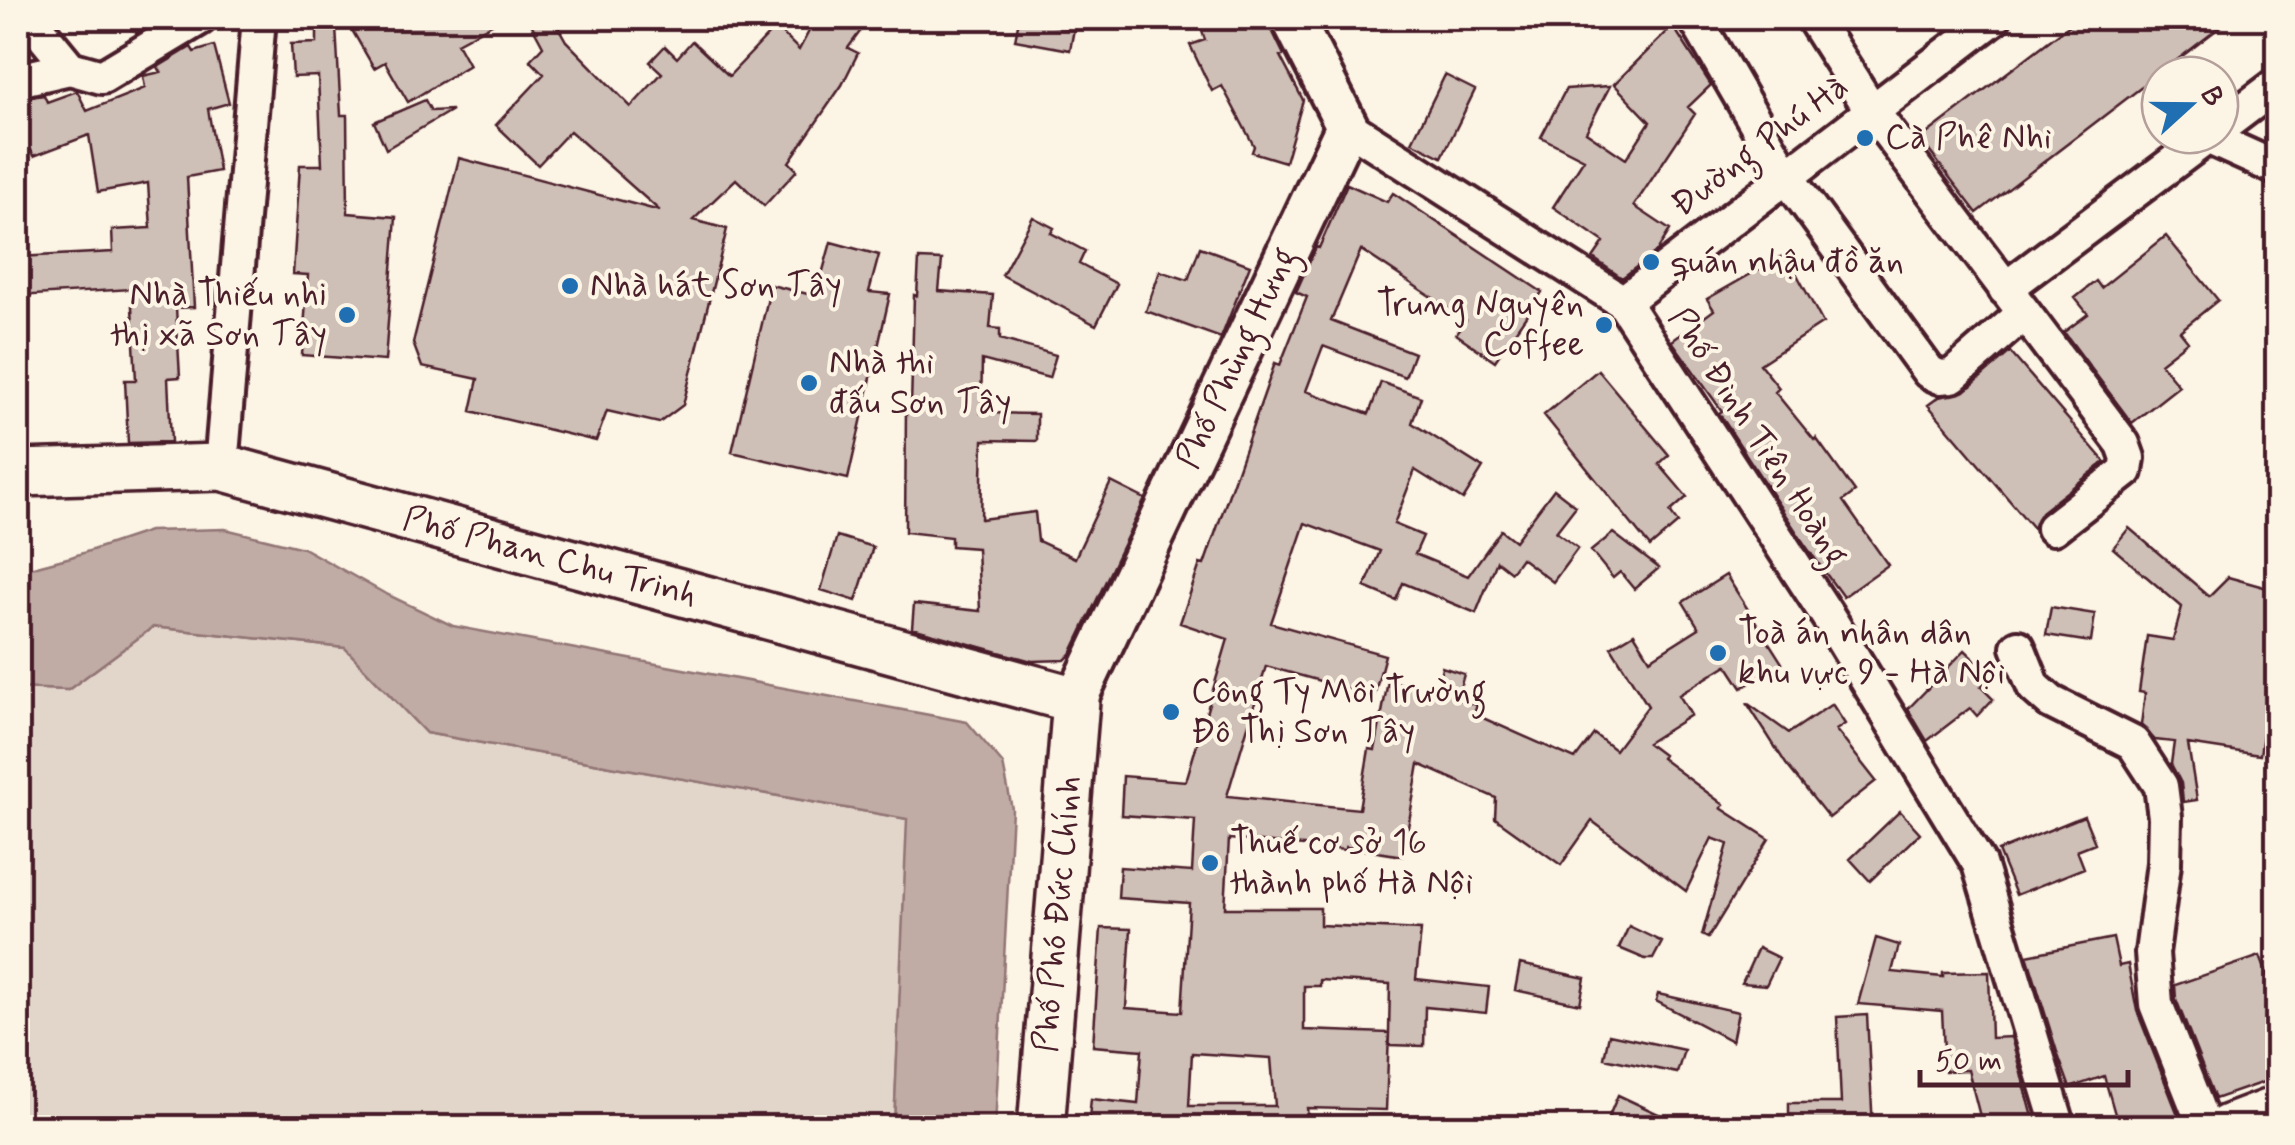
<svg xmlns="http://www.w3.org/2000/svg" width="2295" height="1145" viewBox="0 0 2295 1145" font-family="Mynerve,sans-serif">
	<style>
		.green { fill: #e2d5ca; stroke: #967a7a; stroke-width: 2.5 }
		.water { fill: #c0aca5; stroke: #917474; stroke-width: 2.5 }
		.building { fill: #cfc0b7; stroke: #4a1f2b; stroke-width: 2.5; fill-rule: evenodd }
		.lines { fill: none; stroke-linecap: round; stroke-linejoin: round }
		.minor-casing { stroke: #4a1f2b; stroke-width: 40 }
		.tertiary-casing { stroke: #4a1f2b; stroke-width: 48 }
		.secondary-casing { stroke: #4a1f2b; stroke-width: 52 }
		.minor { stroke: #fcf5e5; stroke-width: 32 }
		.tertiary { stroke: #fcf5e5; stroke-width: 40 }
		.secondary { stroke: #fcf5e5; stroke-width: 45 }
		.poi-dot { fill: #1f6fb2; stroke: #fcf5e5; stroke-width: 4 }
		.labels { text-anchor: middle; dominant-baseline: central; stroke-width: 8; stroke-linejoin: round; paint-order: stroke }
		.poi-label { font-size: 35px; fill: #4a1f2b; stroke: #fcf5e5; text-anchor: start }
		.street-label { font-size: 35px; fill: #4a1f2b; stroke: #fcf5e5 }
	</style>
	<rect width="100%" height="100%" fill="#fcf5e5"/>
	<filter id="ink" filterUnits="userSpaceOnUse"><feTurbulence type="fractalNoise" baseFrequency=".01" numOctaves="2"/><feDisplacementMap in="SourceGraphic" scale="20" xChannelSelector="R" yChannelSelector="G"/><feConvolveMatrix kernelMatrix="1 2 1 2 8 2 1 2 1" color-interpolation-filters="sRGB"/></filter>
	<g filter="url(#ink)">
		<!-- green -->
		<path class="green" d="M153,627L345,648L426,733L908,819L894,1127L18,1128V688L68,690Z"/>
		<!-- water -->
		<path class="water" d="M225,529L303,548L384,593L453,626L967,722L1003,764L1012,809L995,1127H894L907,819L426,733L345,648L153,627L68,690L18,688V571L71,557L149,531Z"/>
		<!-- building -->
		<path class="building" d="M126,18H162L136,33Z
			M345,18H503L457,43L469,65L408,102L385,62L374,68Z
			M528,18H553L566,41L631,107L662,73L650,62L665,46L677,58L692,41L729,76L776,27L799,50L816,18H870L848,48L858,53L842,85L789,162L797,170L764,206L736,179L693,220L727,229L683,405L659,423L607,411L596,441L471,411L478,379L422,367L413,343L459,158L660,211L570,131L538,165L496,125L544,74L530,60L543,46Z
			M1221,18H1266L1284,55L1280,56L1303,100L1285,162L1252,152L1254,146L1222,86L1212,91L1190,45L1205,40L1200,25Z
			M2079,18H2232L1977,213L1920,139Z
			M1019,19L1074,29L1070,50L1015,40Z
			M1673,26L1711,85L1688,107L1695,114L1634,206L1670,230L1657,251L1622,278L1593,258L1604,242L1553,207L1584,159L1541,137L1566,89L1610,86L1586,132L1626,159L1650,122L1614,84Z
			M336,27L341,115H347L348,213L396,217L385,361L302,355L308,275L293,274L300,165H322L318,76L293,77L291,44L317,43V28Z
			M214,46L229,103L208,109L219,171L187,177L194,307L176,308L180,377L168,378L171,442L128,443L125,380H136L131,289L18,296V257L113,252L112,230L151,228L148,183L98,192L89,135L34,156L31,150L18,155V99L44,95L47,102L77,91L87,111L145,88L143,76L161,72L158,67L191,47L194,52Z
			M1445,75L1475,90L1442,157L1412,142Z
			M425,100L431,111L452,110L386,149L374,122Z
			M1347,184L1387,202L1393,193L1542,292L1495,361L1456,334L1466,320L1361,250L1331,321L1414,353L1405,377L1323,346L1306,391L1369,414L1381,382L1421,397L1412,423L1483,468L1463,500L1415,470L1394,524L1423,536L1415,554L1468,576L1501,530L1515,541L1554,489L1576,506L1556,532L1578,548L1553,582L1521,558L1511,572L1497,561L1476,613L1403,583L1396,600L1365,587L1380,551L1305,523L1271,623L1385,655L1374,696L1266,666L1227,796L1359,809L1369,749L1375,750L1388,681L1436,690L1442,667L1464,674L1457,699L1477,705L1474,714L1575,759L1594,734L1615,750L1648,706L1611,647L1634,633L1650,659L1699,628L1683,602L1726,575L1782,663L1742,688L1727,665L1679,695L1691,715L1647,743L1663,755L1661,758L1724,805L1721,808L1769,839L1708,938L1702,935L1728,844L1712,838L1686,891L1592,821L1561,865L1495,818L1496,798L1419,764L1403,856L1346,847L1345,850L1229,839L1225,908H1320V925L1421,930L1416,979L1489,987L1486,1013L1425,1007L1424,1046L1388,1045L1389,1033L1386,1110L1307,1108L1309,1126L1291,1128H1088L1091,1099L1138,1104L1142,1050L1093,1046L1101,928L1131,929L1126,1008L1182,1012L1189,903L1118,898L1120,867L1192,872L1195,820L1121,815L1123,776L1186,781L1228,639L1180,623L1200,564L1204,565L1275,363L1280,365L1307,297L1296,292L1316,247L1319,248ZM1320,980L1390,984L1389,1033L1304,1030V986H1320ZM1192,1053L1271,1058L1275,1106H1189Z
			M1033,217L1054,228L1051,233L1085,251L1079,264L1117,284L1096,325L1002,275Z
			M2166,236L2218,300L2180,331L2188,341L2160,363L2179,386L2132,423L2064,332L2088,314L2075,298L2096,281L2101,288Z
			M831,242L879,255L869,292L890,294L848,479L732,452L771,285L816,296Z
			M1200,247L1250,265L1221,338L1146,311L1160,271L1188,280Z
			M1786,254L1823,323L1760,364L1779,388L1775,392L1814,440L1816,438L1855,492L1843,501L1888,565L1843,597L1805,545L1719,413L1722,411L1672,341L1714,310L1707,299Z
			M919,259L942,260L939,291L993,295L990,328L1000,329V339L1056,355L1049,378L982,360L981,413L1037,414V441L983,440L981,519L1035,512L1038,541L1075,558L1111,482L1145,499L1071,654L1065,660L1032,661L912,628L914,604L980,611L977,548L951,546V537L905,532L906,406L911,407L914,295L917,296Z
			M2010,352L2105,462L2041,512L2033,528L1928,405L1939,397L1965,391Z
			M1598,370L1669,455L1659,464L1687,497L1670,512L1678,523L1650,547L1544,415Z
			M2129,528L2209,596L2228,577L2278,591V633L2260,755L2188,744L2197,800L2183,802L2181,783L2171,764L2174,742L2155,740L2141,725L2145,693L2139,692L2147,636L2173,640L2182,607L2113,548Z
			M1613,533L1659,568L1634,589L1620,572L1613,578L1591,551Z
			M837,536L873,547L856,601L821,590Z
			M2051,607L2095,614L2091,642L2046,635Z
			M1965,650L1991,675L1981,687L1993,699L1977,716L1970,708L1927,741L1908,709Z
			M1747,703L1789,733L1832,704L1845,724L1836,730L1876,781L1829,818L1786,764Z
			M1900,811L1920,833L1870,881L1850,859Z
			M2084,816L2095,843L2077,850L2084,868L2016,895L1998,851Z
			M1629,926L1662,942L1653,959H1645L1619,948Z
			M1876,938L1899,945L1892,972L1943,977V973L1989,972L1991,1038L2011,1037L2036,1128H1983L1968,1070L1945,1071L1942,1011L1858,1004Z
			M2113,938L2119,966L2128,964L2137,1011L2182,1125L2119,1128L2104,1076L2070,1088L2058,1055L2027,955Z
			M1758,948L1779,958L1766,985L1742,983Z
			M2260,956L2278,1003V1077L2215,1099L2176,999L2175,985Z
			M1520,964L1585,978L1580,1004L1515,990Z
			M1658,994L1738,1012L1732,1041L1656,1001Z
			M1867,1015L1873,1128H1789V1103H1841L1837,1017Z
			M1609,1034L1684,1050L1677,1073L1604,1058Z
			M1618,1095L1688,1128H1604Z"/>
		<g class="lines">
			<!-- minor casing -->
			<g class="minor-casing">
				<path id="minor" d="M29,18L70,68
					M1695,18L1787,177L1929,372L1940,377L1952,376L2023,314
					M1813,18L1872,111L2123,444L2128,458L2126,471L2053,528
					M18,80L70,68L102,77L200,18
					M1347,126L1623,302L1829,618L1979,864L2059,1128
					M2220,128L2278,84
					M2207,137L2278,169
					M2005,289L2210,135
					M1623,302L1994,18
					M221,467L259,18
					M2018,647L2034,687L2051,702L2133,743L2161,786L2165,817L2164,863L2152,953L2156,1004L2205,1128"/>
			</g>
			<!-- tertiary casing -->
			<g class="tertiary-casing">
				<path id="tertiary" d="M1076,700L1347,126L1292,18"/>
			</g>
			<!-- secondary casing -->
			<g class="secondary-casing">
				<path id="secondary" d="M18,473L221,467L1076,700L1041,1128
					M2228,1128L2278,1109"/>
			</g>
			<!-- minor -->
			<use href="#minor" class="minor"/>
			<!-- tertiary -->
			<use href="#tertiary" class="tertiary"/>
			<!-- secondary -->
			<use href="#secondary" class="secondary"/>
		</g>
	</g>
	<!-- markers -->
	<g class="poi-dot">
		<circle cx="1865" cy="138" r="10"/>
		<circle cx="1651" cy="262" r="10"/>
		<circle cx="570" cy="286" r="10"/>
		<circle cx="347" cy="315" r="10"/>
		<circle cx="1604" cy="325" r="10"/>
		<circle cx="809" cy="383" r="10"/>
		<circle cx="1718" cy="653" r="10"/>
		<circle cx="1171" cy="712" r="10"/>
		<circle cx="1210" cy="863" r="10"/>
	</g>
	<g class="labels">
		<!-- poi labels -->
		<g class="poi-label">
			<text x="1885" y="138">Cà Phê Nhi</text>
			<text x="1671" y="262">quán nhậu đồ ăn</text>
			<text x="590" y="286">Nhà hát Sơn Tây</text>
			<text x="327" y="295" text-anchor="end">Nhà Thiếu nhi<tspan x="327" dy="40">thị xã Sơn Tây</tspan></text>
			<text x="1584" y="305" text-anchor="end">Trung Nguyên<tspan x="1584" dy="40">Coffee</tspan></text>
			<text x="829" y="363">Nhà thi<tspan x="829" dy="40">đấu Sơn Tây</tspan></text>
			<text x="1738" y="633">Toà án nhân dân<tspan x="1738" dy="40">khu vực 9 - Hà Nội</tspan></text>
			<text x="1191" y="692">Công Ty Môi Trường<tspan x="1191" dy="40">Đô Thị Sơn Tây</tspan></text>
			<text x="1230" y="843">Thuế cơ sở 16<tspan x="1230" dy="40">thành phố Hà Nội</tspan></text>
		</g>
		<!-- street labels -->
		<g class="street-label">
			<text transform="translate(1760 146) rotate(-37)">Đường Phú Hà</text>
			<text transform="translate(1237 358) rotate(-65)">Phố Phùng Hưng</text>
			<text transform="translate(1758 437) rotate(57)">Phố Đinh Tiên Hoàng</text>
			<text transform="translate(550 557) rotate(15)">Phố Phan Chu Trinh</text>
			<text transform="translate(1058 914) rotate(-85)">Phố Phó Đức Chính</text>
		</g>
	</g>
	<!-- margin -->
	<rect width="2295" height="1145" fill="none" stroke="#fcf5e5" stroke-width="60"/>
	<rect x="30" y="30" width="2235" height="1085" fill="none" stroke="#4a1f2b" stroke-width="4" filter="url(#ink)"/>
	<!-- north arrow -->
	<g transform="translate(2190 105) rotate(69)"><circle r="48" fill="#fcf5e5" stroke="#b59f9b" stroke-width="2.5"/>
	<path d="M0-8L18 38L0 25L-18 38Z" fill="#1f6fb2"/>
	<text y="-15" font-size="28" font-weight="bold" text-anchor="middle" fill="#4a1f2b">B</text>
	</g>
	<!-- scale -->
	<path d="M1920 1070v15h208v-15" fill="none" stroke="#4a1f2b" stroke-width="5"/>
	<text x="1935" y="1070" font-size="30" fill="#4a1f2b" stroke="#fcf5e5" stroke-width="8" paint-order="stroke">50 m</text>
</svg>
